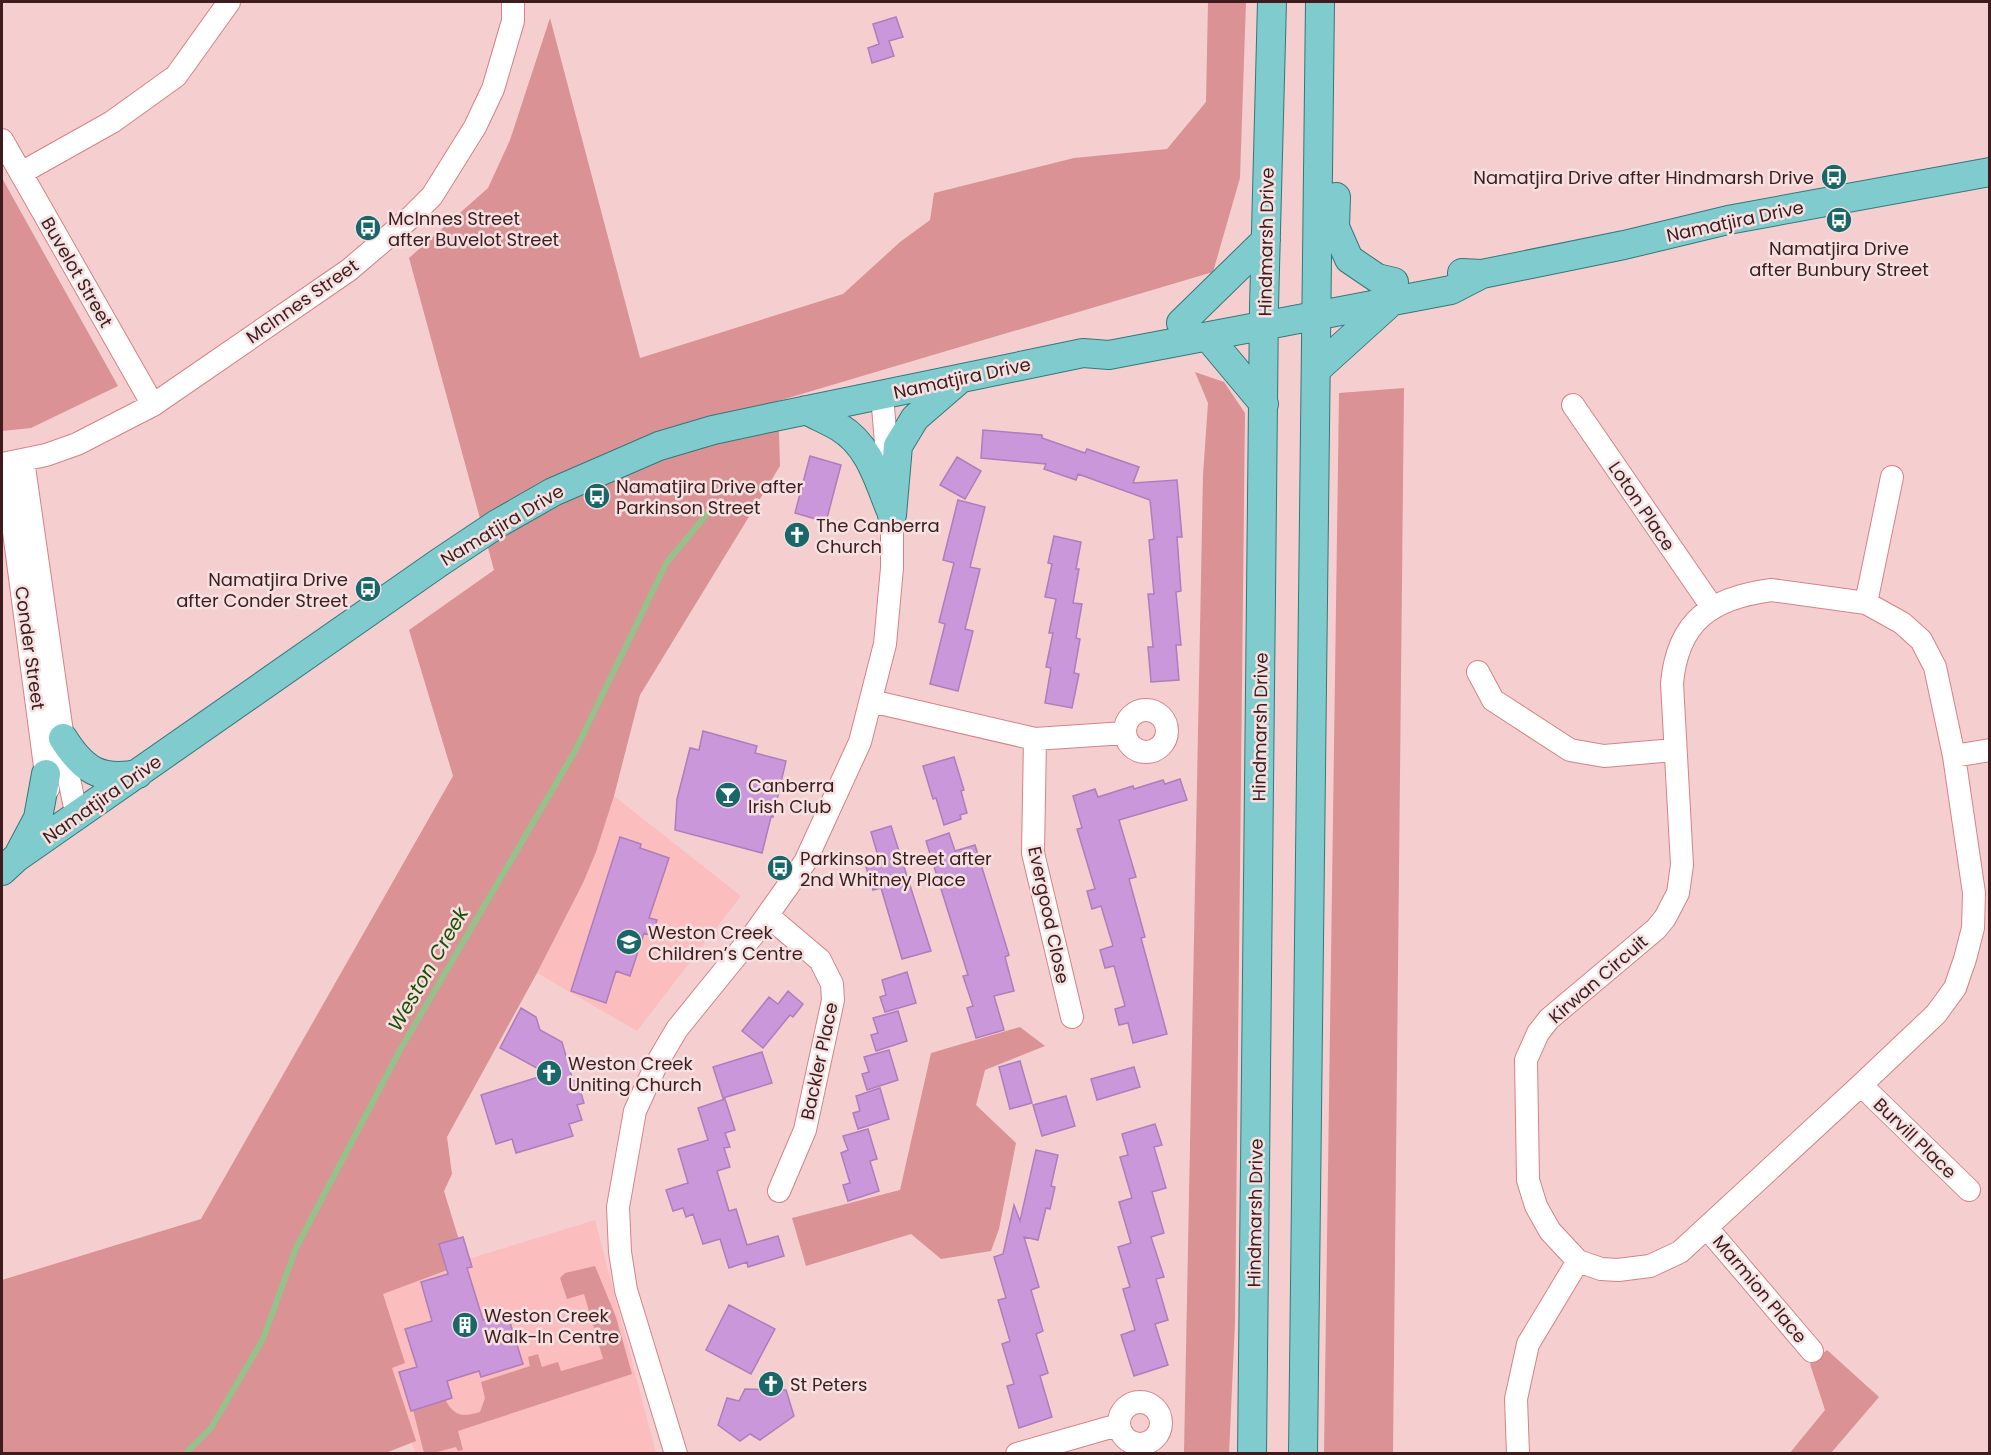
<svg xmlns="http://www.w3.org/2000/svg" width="1991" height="1455" viewBox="0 0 1991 1455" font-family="Poppins,sans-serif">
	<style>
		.built { fill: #fbbdbe }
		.green { fill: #da9294 }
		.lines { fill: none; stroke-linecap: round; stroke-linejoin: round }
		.stream { stroke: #97c18a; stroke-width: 6 }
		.building { fill: #ca97da; stroke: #ae7dbd; stroke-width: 1.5 }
		.minor-casing { stroke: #d88184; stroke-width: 24 }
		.major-casing { stroke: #32787a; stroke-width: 30 }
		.minor { stroke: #fff; stroke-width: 22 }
		.major { stroke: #80cbcd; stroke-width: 28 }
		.labels { text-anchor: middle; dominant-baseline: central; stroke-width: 5; stroke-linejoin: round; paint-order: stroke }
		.poi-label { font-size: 18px; fill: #3e1c1d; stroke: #f5e1e1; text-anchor: start }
		.street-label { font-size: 18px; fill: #3e1c1d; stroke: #f5e1e1 }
		.water-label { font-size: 20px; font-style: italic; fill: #1b4f00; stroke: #f5e1e1 }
	</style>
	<rect width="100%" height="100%" fill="#f5cfcf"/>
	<!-- built -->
	<path class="built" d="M614,796L741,896L637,1031L537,973L583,883L596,852Z
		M595,1220L656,1453H415L364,1291Z"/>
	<!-- green -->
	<path class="green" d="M1208,2H1246L1240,178L1213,272L778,401L780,466L640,695L614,796L596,852L583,883L537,973L447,1137L452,1174L444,1191L466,1263L383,1294L405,1363L392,1368L416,1441L383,1454H2V1280L201,1219L453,776L409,630L494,570L409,258L488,188L510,140L550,18L640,358L843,294L900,242L930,220L934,193L1074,158L1167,149L1206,102Z
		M2,178L118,386L31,428L2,431Z
		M1195,372L1224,382L1245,413L1235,1322L1229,1454L1184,1453L1203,475L1208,403Z
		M1404,388L1393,1453H1324L1339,393Z
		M1020,1027L1045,1046L985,1070L976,1105L1016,1143L999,1229L991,1251L941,1259L911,1234L806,1266L792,1218L900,1190L931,1053Z
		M595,1266L616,1317L632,1374L458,1431L463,1450L458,1451L456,1447L433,1453H424L413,1410L445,1399C454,1417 463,1417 480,1412L485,1398L481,1382L530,1366L528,1357L538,1354L542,1367L558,1362L561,1371L603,1359L584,1294L567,1299L560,1278L565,1273Z
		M1827,1350L1879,1397L1831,1453L1789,1454L1825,1410L1810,1364Z"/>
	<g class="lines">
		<!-- stream -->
		<path class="stream" d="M185,1454L211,1428L263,1339L296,1248L400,1050L575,751L667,562L713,507"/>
	</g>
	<!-- building -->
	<path class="building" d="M896,17L903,37L889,41L894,56L872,63L868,48L879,44L873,24Z
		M983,430L1042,435V438L1085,453L1087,449L1139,467L1133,483L1177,480L1182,537H1177L1181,591L1176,592L1181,645H1176L1179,680L1151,682L1148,647H1153L1148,594H1154L1149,540L1154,539L1150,500L1078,474L1076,480L1044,469L1046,464L981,458Z
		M810,456L841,465L826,522L795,513Z
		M957,457L981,471L965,499L940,485Z
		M958,500L985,507L970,567L980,569L965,629L973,631L958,691L930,684L945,624L939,622L954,563L943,560Z
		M1054,536L1081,542L1076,569H1079L1073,603L1082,604L1076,638L1080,639L1074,673L1079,674L1072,708L1045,703L1051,668L1046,667L1053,633H1049L1056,599L1045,597L1052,564L1048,563Z
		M703,731L757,746L755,753L786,761L773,817H771L762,853L675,830L677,799L690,748L699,750Z
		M954,757L964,790L961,791L967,813L960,815L961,819L944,825L936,798L933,799L923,766Z
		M1180,779L1187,800L1119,820L1136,877L1129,879L1145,937L1141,938L1167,1034L1133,1043L1128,1023L1119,1025L1115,1009L1125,1006L1114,966L1105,968L1100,950L1113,946L1101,906L1092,909L1087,891L1095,889L1077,829L1082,828L1073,796L1095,789L1098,797L1133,786L1134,789L1163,780L1165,784Z
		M891,826L931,951L902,959L881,888L873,890L866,867L880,863L871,832Z
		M949,833L955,851L975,845L1009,955L1005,957L1014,991L994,996L1004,1030L976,1038L967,1008L973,1006L963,976L968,975L926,841Z
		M620,837L641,844L640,848L669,858L649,918L657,920L652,936L644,933L630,976L616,971L606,1003L571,991Z
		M907,972L916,1003L885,1012L880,997L886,995L882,980Z
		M788,991L803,1004L793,1017L790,1015L763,1048L742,1031L769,997L778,1004Z
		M521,1008L536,1017L540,1030L562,1042L573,1081L577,1080L584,1103L577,1105L582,1120L569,1124L573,1136L516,1153L512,1139L496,1144L481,1095L548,1074L500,1048Z
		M898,1011L907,1041L876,1051L871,1035L878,1033L873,1018Z
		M889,1050L898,1080L867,1090L862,1074L869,1072L864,1057Z
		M762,1052L772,1083L723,1098L713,1067Z
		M1020,1061L1032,1103L1010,1109L999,1067Z
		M1134,1067L1140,1087L1097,1100L1091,1079Z
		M880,1088L889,1119L858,1129L853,1113L860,1111L856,1096Z
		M1066,1096L1075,1126L1042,1136L1033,1105Z
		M725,1099L735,1130L725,1133L730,1147L724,1148L730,1167L717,1171L729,1211L736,1209L747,1245L778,1236L784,1256L748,1267L747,1262L729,1268L720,1239L703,1244L693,1214L686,1217L683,1208L673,1211L666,1190L688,1183L678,1149L708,1140L698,1108Z
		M1155,1124L1162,1145L1154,1147L1166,1188L1152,1192L1164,1233L1151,1237L1164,1277L1156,1279L1168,1320L1155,1324L1168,1365L1134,1376L1121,1335L1135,1330L1123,1289L1130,1287L1118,1247L1131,1243L1119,1202L1132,1198L1120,1157L1128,1155L1122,1134Z
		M868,1129L877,1159L870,1161L879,1191L848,1201L843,1185L850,1183L841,1153L848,1150L843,1136Z
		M1036,1150L1058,1155L1051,1186L1055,1187L1050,1209L1046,1208L1038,1240L1024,1237L1039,1287L1031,1290L1043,1331L1036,1334L1048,1373L1040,1376L1052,1417L1019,1428L1007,1386L1014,1384L1002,1344L1010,1341L998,1300L1006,1298L994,1257L1003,1254L1014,1205L1020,1221Z
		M463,1237L472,1267L467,1268L483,1320L507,1313L523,1364L481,1377L479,1371L447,1381L452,1398L411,1411L399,1372L417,1367L405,1329L432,1321L421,1282L448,1274L439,1244Z
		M729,1305L775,1329L751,1374L706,1350Z
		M745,1389L786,1390L794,1416L760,1440L750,1434L740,1441L718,1425L727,1398L739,1401Z"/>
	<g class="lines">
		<!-- minor casing -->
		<g class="minor-casing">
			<path id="minor" d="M2,140L153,405
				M21,173L112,122L176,76L229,2
				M1573,405L1712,607
				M23,460L68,774L77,817
				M2,464L46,455L77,444L153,405L349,270L410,218L432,196L475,127L493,89L513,21V2
				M5,464L48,789
				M1771,590L1866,603L1902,623L1921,640L1935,667L1954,756L1974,893L1973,928L1965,959L1955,988L1936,1014L1861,1085L1680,1252L1650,1266L1618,1270L1601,1269L1578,1261L1550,1231L1536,1206L1528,1180L1526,1060L1538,1033L1549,1019L1656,929L1665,918L1678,893L1682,865L1672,683C1678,620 1712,598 1771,590Z
				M1866,603L1892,477
				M1478,672L1493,700L1570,750L1604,756L1674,750
				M871,701L1035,739L1125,733
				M1125 731a21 21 0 1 1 42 0a21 21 0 1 1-42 0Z
				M1035,739L1033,853L1072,1017
				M1954,756L1990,750
				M768,916L820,960L832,984L833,1000L805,1130L779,1191
				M1861,1085L1969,1190
				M1707,1228L1812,1351
				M1119 1423a21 21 0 1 1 42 0a21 21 0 1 1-42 0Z
				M676,1454L626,1290L620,1252L618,1207L635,1111L657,1063L677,1029L754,934L805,862L860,742L885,644L892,568V515L882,395
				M1017,1454L1118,1425
				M1518,1454L1516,1399L1528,1344L1578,1261"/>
		</g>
		<!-- major casing -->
		<g class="major-casing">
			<path id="major" d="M1336,197L1335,227L1349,259L1377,278L1394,282
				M1462,273L1482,274L1624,245L1728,220L1990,172
				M1181,323L1266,240
				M1208,337L1264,404
				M1317,369L1391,302
				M806,410C817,416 829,421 839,427C869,445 878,479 890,509
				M892,515L898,446L915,418L959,380
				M63,738C83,770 100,781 138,774
				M19,854L38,818L46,774
				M2,871L16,858L440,562L497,524L553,492L659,446L713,430L769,418L1083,353L1109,355L1451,290L1482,274
				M1252,1454L1264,307L1272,2
				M1303,1454L1320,2"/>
		</g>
		<!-- minor -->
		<use href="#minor" class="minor"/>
		<!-- major -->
		<use href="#major" class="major"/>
	</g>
	<!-- icons -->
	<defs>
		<g id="bus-disc" transform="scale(1.35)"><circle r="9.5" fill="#196769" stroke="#f5e1e1"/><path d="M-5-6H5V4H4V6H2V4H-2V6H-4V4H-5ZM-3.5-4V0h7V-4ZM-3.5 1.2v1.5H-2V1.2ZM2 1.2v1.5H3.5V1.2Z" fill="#fff"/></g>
		<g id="church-disc" transform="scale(1.35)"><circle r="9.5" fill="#196769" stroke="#f5e1e1"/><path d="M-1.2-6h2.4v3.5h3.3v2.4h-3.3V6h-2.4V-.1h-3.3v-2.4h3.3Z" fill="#fff"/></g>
		<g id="bar-disc" transform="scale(1.35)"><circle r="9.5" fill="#196769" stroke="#f5e1e1"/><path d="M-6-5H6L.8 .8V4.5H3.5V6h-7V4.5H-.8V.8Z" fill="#fff"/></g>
		<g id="school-disc" transform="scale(1.35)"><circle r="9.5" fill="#196769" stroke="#f5e1e1"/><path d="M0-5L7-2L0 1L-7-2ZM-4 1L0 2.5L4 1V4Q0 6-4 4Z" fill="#fff"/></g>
		<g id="building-disc" transform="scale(1.35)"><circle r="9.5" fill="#196769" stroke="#f5e1e1"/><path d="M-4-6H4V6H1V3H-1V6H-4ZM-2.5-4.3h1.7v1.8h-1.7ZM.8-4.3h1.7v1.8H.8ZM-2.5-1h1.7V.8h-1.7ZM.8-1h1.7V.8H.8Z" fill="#fff"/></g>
	</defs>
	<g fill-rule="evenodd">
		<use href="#bus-disc" x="1834" y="177"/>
		<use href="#bus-disc" x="1839" y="220"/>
		<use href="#bus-disc" x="368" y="228"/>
		<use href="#bus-disc" x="597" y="496"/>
		<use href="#church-disc" x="797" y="535"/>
		<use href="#bus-disc" x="368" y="589"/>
		<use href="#bar-disc" x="728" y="795"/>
		<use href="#bus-disc" x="780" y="868"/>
		<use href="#school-disc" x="629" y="942"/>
		<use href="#church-disc" x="549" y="1073"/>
		<use href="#building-disc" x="465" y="1325"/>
		<use href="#church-disc" x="771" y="1384"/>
	</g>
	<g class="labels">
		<!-- poi labels -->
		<g class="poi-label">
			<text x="1814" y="177" text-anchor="end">Namatjira Drive after Hindmarsh Drive</text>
			<text x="388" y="218">McInnes Street<tspan x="388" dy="21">after Buvelot Street</tspan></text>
			<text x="1839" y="248" text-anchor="middle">Namatjira Drive<tspan x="1839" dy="21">after Bunbury Street</tspan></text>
			<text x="616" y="486">Namatjira Drive after<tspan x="616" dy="21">Parkinson Street</tspan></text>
			<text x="816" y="525">The Canberra<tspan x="816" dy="21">Church</tspan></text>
			<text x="348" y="579" text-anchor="end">Namatjira Drive<tspan x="348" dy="21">after Conder Street</tspan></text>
			<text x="748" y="785">Canberra<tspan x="748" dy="21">Irish Club</tspan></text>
			<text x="800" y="858">Parkinson Street after<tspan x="800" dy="21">2nd Whitney Place</tspan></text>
			<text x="648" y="932">Weston Creek<tspan x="648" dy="21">Children’s Centre</tspan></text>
			<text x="568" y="1063">Weston Creek<tspan x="568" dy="21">Uniting Church</tspan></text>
			<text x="484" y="1315">Weston Creek<tspan x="484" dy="21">Walk-In Centre</tspan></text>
			<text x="790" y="1384">St Peters</text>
		</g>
		<!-- street labels -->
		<g class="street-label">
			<text transform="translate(1735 221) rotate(-12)">Namatjira Drive</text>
			<text transform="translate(1266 242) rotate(-89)">Hindmarsh Drive</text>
			<text transform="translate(77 272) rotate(60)">Buvelot Street</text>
			<text transform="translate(302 301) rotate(-35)">McInnes Street</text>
			<text transform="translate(962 378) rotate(-12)">Namatjira Drive</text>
			<text transform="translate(1642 506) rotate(56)">Loton Place</text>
			<text transform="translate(502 525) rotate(-31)">Namatjira Drive</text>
			<text transform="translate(30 648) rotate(82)">Conder Street</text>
			<text transform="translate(1260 727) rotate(-89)">Hindmarsh Drive</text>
			<text transform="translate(102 799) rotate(-35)">Namatjira Drive</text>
			<text transform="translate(1049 915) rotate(78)">Evergood Close</text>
			<text transform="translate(1598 979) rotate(-41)">Kirwan Circuit</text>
			<text transform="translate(819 1061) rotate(-78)">Backler Place</text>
			<text transform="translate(1915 1138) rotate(44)">Burvill Place</text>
			<text transform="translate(1255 1213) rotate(-89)">Hindmarsh Drive</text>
			<text transform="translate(1760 1289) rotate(50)">Marmion Place</text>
		</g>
		<!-- water labels -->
		<g class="water-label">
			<text transform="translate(428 969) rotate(-60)">Weston Creek</text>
		</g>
	</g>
	<!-- border -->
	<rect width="1991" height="1455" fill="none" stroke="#3e1c1d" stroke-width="6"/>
</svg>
